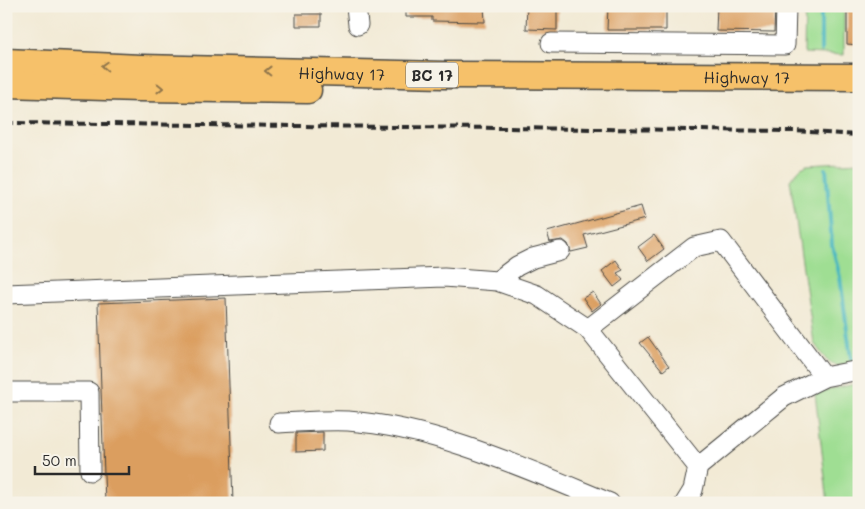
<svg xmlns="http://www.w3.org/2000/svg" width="865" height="509" viewBox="0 0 865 509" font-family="Mali,sans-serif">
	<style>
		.green { fill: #9fde93; stroke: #65845f }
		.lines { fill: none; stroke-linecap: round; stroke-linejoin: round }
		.stream { stroke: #49b8bf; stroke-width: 4 }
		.building { fill: #db9e5e }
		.minor-casing { stroke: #494844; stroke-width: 21 }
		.highway-casing { stroke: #494844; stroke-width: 29 }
		.minor { stroke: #fff; stroke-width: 19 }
		.highway { stroke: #f6c16b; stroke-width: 26 }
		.rail { stroke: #2b2b2b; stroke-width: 4; stroke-dasharray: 8 4; stroke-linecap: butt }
		.oneway { stroke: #90764b }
		.labels { text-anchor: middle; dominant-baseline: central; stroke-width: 4.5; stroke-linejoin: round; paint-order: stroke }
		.shield { fill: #f7f3e8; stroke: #686764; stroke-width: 1 }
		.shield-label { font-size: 15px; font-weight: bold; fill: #2b2b2b }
		.street-label { font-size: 16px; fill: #2b2b2b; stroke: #f7f3e8 }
	</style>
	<rect width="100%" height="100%" fill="#f7f3e8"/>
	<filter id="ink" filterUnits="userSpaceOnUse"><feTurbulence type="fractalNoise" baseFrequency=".02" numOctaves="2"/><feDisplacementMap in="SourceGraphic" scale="10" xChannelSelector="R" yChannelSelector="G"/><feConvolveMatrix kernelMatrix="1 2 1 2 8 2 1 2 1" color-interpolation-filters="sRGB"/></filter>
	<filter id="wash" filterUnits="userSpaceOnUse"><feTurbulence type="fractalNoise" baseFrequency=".0096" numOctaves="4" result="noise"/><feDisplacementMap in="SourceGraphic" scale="20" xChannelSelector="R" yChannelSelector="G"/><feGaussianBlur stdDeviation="1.12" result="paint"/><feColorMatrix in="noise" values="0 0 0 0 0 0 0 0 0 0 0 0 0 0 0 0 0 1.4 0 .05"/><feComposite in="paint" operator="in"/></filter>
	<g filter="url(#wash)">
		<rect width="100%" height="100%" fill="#f2ead5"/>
		<!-- green -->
		<path class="green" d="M805,6H844V55L804,53Z
			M859,162V365C829,367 831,367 814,343L790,180L801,168L808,165Z
			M859,383V503H828L815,393Z"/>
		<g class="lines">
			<!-- stream -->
			<path class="stream" d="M821,51V6
				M826,169L832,245L840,277L851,359
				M857,393L859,413"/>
		</g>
		<g id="blocks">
			<!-- building -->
			<path class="building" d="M406,6H484L485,22L432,21V17H406Z
				M527,6H557V30L526,29Z
				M608,6H666V30H607Z
				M717,6H775L774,32L716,31Z
				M847,6H859V45L847,44Z
				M296,14H321V26H296Z
				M641,206L645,219L584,235L588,248L571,252L568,244L563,240L550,242L547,232Z
				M654,235L664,249L648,261L638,247Z
				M616,260L623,270L617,273L623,280L614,287L602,271Z
				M593,292L601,304L592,311L583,298Z
				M226,298L233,503H105L98,303Z
				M648,337L669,366L663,371L640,343Z
				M323,432V451L296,452V433Z"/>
		</g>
	</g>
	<g filter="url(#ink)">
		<use href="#blocks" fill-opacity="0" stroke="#494844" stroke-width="1"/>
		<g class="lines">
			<!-- minor casing -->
			<g class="minor-casing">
				<path id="minor" d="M356,6L358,25
					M551,43L785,45L786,6
					M497,281L517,266L533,258L560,251
					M6,294L444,277L497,281L537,295L588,329
					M6,392H89L90,471
					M279,423C302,422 326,420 348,421C436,427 529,470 610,503
					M698,467L588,329L694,247L721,241L824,377
					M685,503L693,490L698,467L784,397L824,377L859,370"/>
			</g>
			<!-- highway casing -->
			<g class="highway-casing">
				<g id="highway">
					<path id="s1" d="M6,62L141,68L444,75L859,77"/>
					<path d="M6,84L139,88L308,90"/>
				</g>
			</g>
			<!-- minor -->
			<use href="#minor" class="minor"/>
			<!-- highway -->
			<use href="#highway" class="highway"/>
			<!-- rail -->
			<path class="rail" d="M6,123L794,131L859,135"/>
		</g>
		<!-- one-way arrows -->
		<defs><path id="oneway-chevron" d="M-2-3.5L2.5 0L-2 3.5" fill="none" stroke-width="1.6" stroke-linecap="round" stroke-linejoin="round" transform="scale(1.25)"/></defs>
		<g class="oneway">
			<use href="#oneway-chevron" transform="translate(105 66) rotate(-177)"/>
			<use href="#oneway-chevron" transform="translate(268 71) rotate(-179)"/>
			<use href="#oneway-chevron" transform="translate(160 88) rotate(1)"/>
		</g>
	</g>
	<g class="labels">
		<!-- shield labels -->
		<rect class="shield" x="406" y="62.5" width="52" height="25" rx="4"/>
		<g class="shield-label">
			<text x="432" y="75">BC 17</text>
		</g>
		<!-- street labels -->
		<g class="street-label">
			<text stroke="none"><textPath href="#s1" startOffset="336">Highway 17</textPath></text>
			<text stroke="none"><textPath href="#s1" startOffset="741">Highway 17</textPath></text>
		</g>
	</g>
	<!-- margin -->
	<rect width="865" height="509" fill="none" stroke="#f7f3e8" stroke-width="25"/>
	<!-- scale -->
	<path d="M35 466v8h94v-8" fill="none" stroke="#2b2b2b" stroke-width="2.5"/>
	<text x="42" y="466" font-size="15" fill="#2b2b2b" stroke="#f7f3e8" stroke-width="4" paint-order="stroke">50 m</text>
</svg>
